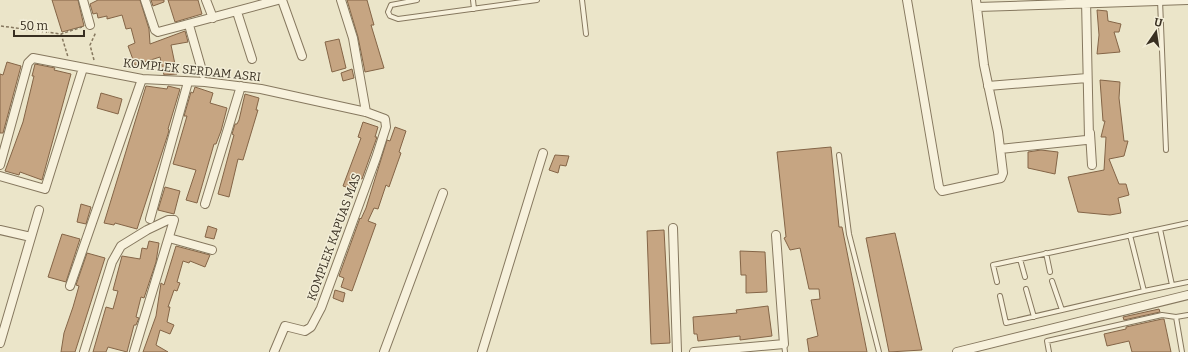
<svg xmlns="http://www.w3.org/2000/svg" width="1188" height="352" viewBox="0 0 1188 352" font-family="Bitter,serif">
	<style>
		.building { fill: #c6a582; stroke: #846547 }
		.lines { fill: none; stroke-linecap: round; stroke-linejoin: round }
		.lane-casing { stroke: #86785f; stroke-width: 6 }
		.street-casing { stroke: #86785f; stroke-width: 10 }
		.path { stroke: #86785f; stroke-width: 1.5; stroke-dasharray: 3 2; stroke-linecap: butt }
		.lane { stroke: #f7f1dc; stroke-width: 4 }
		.street { stroke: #f7f1dc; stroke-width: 8 }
		.labels { text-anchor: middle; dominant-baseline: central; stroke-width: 3; stroke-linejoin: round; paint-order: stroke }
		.street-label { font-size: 12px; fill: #382f21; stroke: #f3eed8 }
	</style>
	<rect width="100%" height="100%" fill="#ebe5c9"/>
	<!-- building -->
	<path class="building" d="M52,0H78L84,26L62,32Z
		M98,0H140L149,29L150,44L185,31L188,42L171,45L177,74L164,75L160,57L135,65L128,46L135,43L131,28L126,29L122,15L107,19V16L98,18L97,13L93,14L90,4Z
		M151,0H164V2L153,6Z
		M168,0H198L202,14L175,22Z
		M347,0H367L374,25H371L384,68L365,72L358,37Z
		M1097,10L1107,11L1108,21L1121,24L1119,32H1114L1120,52L1097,54L1099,35Z
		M339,39L346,68L332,72L325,42Z
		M7,62L21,66L3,133H0V74L3,75Z
		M35,64L55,68L54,70L71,74L42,180L20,172L19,175L5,171L23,122L34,76H32Z
		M352,69L354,78L343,81L341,73Z
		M1100,80L1120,82L1119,98L1124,141H1128L1124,156L1109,159L1119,184H1126L1129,195L1118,198L1121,213L1110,215L1078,212L1068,177L1104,170L1106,137H1101L1105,121H1103Z
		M146,86L167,89L168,86L180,89L168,129L169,130L168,134L137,229L115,223L114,225L104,223Z
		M195,87L213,93L210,103L227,108L221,131L216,144H214L197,203L186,200L196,170L173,164L187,116H184L191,92L193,93Z
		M101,93L122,99L118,114L97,108Z
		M245,94L259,98L256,110H258L243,160L238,159L229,197L218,194L232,142L234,135L232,134L235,124H237L239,120Z
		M363,122L378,127L375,137H377L362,179L359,178L355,190L343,186L361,138L358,137Z
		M395,127L406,131L399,152L401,153L389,187L386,185L378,209L374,208L368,221L376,224L352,291L341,287L344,278L339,276L360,218L361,219L366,208L387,140L390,141Z
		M831,147L839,227H842L867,352H809L807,339L818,336L811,300L820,299L819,289H809L800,248L790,250L784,238L786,237L777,152Z
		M1041,150L1058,152L1055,174L1028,168V152Z
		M555,155L569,156L566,166L560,165L558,173L549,170Z
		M165,187L180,191L174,214L158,210Z
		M81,204L91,207L86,224L77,222Z
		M208,226L217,229L214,239L205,237Z
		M664,230L670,343L651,344L647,231Z
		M895,233L922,350L889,352L866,238Z
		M62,234L80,239L66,282L48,277Z
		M149,241L159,243L156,262L144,298L141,297L136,317L139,318L136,325H134L127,352L108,347L106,352H93L106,307L113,309L118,291L113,290L122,256L140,259L142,248L147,249Z
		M176,246L210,255L205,267L190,261L189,263L183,261L177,282L180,283L177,291L174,290L168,307H170L167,322L174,325L170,334L160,330L156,345L168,352H143L156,316L161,283L164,285Z
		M740,251L765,252L767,292L746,293V275H741Z
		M87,253L105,258L75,352H61L64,333L73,307L79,286L76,285Z
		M335,290L345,293L343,302L333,298Z
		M768,306L772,336L740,340V336L698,341L697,334H694L693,317L737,313L736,310Z
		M1159,309L1160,312L1124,320L1123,317Z
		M1162,319H1164L1171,352H1132L1129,341L1107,346L1104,334L1126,329V327Z"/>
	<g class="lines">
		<!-- lane casing -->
		<g class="lane-casing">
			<path id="lane" d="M417,0L391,5L388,12L390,16L398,19L537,0
				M473,0L474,9
				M582,0L586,34
				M1160,0L1166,150
				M839,155L849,234L879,352
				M1160,229L1172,285
				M1130,235L1144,291L1188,282
				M1046,253L1050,272
				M1020,259L1025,277
				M1052,281L1062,310
				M997,282L993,265L1188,223
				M1026,289L1034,317
				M1000,296L1006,323L1144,291
				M784,344L785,352
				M1049,352L1047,341L1162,315L1176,317
				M1182,352L1176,317L1188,315"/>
		</g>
		<!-- street casing -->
		<g class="street-casing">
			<path id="street" d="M83,0L90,25
				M145,0L155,30L158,32L278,0
				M206,0L213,18
				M282,0L302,56
				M341,0L353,38L366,112
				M907,0L939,187L942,191L1001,178L1003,173L998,132L984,65L976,0
				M977,7L1188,0
				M237,12L252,59
				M189,25L203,74
				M988,86L1087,78
				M1090,133L1092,165
				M1000,149L1086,140L1089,138L1086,0
				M0,165L28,63L33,58L142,79L205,82L261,89L366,112L385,119L386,127L376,158L321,308L311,327L305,331L285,326L274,352
				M0,176L45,189L83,68
				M205,204L241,86
				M150,219L188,82
				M673,228L677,352
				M0,230L31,237
				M169,238L212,250
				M70,286L142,79
				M0,343L39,210
				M84,352L112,262L121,246L147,230L168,220H174L134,352
				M384,352L443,193
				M482,352L543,153
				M694,352L784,344L776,235
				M957,352L1188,295"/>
		</g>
		<!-- path -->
		<path class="path" d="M1,26L61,34L82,27
			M61,34L68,57
			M94,60L90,45L96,32"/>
		<!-- lane -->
		<use href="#lane" class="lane"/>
		<!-- street -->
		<use href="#street" class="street"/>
	</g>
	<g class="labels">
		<!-- street labels -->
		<g class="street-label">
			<text transform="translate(192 70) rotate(6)">KOMPLEK SERDAM ASRI</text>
			<text transform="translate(334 237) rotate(-70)">KOMPLEK KAPUAS MAS</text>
		</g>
	</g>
	<!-- north arrow -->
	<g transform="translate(1156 32) rotate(13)" stroke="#f3eed8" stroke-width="3" paint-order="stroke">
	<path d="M0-3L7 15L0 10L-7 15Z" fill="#382f21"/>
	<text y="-6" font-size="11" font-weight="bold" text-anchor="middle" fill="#382f21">U</text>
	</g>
	<!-- scale -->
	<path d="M14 30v6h70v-6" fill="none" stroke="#382f21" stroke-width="2"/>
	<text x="20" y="30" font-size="12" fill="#382f21" stroke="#f3eed8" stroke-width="3" paint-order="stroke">50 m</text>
</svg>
